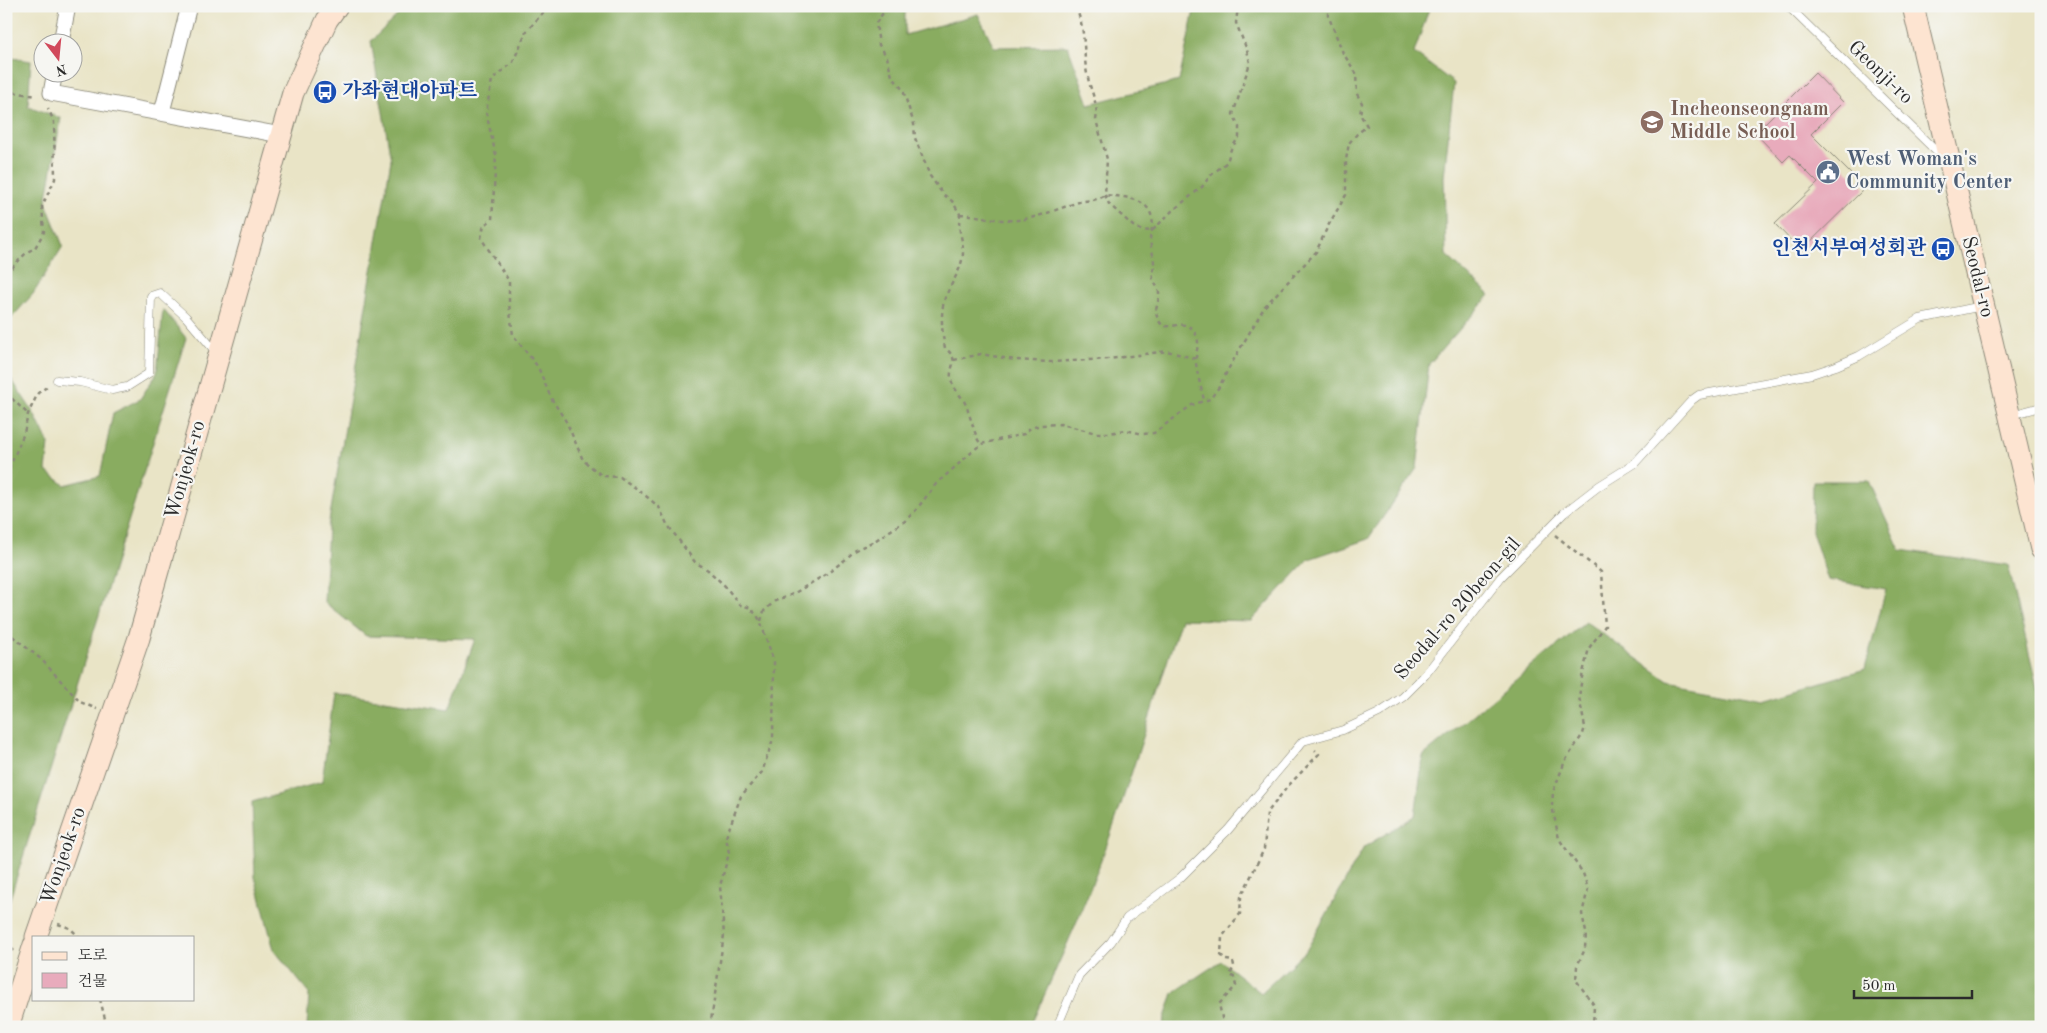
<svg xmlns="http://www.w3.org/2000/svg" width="2047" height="1033" viewBox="0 0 2047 1033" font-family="'Old Standard TT','Noto Serif KR',serif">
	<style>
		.forest { fill: #89ac60; stroke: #5a6c46 }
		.building { fill: #e8abbc }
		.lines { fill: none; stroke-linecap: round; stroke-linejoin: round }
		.lane-casing { stroke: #8a8878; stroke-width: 9 }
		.street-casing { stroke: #8a8878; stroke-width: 17 }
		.secondary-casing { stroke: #8a8878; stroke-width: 23 }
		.path { stroke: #8a8878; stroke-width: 2.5; stroke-dasharray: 4 4; stroke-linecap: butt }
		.lane { stroke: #fff; stroke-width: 8 }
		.street { stroke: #fff; stroke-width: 15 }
		.secondary { stroke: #fde4d1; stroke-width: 21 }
		.labels { text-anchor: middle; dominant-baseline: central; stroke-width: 4.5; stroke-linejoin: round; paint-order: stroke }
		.street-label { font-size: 20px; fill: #2b2b2b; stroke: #f6f6f2 }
		.transit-label { font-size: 20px; font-weight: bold; fill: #164399; stroke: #f6f6f2; text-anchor: start }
		.education-label { font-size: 20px; font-weight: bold; fill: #785e54; stroke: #f6f6f2; text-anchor: start }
		.service-label { font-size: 20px; font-weight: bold; fill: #4e5e75; stroke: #f6f6f2; text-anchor: start }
	</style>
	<rect width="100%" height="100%" fill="#f6f6f2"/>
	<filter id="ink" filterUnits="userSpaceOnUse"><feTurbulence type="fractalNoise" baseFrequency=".02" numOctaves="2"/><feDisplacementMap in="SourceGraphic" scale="10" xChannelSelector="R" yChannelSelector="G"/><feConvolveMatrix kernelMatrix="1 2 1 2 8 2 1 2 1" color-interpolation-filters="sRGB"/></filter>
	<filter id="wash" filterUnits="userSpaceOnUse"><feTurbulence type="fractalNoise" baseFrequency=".0096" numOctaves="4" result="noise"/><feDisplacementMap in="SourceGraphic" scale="20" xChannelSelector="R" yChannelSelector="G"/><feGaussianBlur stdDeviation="1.12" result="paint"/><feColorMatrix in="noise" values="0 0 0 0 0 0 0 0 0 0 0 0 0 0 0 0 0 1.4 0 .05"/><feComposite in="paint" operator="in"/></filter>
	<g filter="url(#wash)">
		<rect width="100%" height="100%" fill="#e9e4c6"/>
		<!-- forest -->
		<path class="forest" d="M407,6H905V35L978,14L994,47L1068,46L1089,104L1179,81L1195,6H1430L1414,53L1454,83L1444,177L1446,255L1490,295L1429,364L1417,468L1368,539L1309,559L1251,621L1181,619C1153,704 1128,790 1096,874C1076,926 1053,976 1030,1027H307L309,993L274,950L255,877L252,802L322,782L334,693L449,709L475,639L366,636L324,602L328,527L391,160L371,41Z
			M6,57L31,61L28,106L61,118L46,203L63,246L33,294L6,324Z
			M163,309L186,338L6,911V371L33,412L49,444L46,471L65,485L100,476L113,413L140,399L157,373Z
			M1813,481H1869L1900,550L2008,565L2041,704V1027H1162L1173,993L1221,961L1261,993L1306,951L1364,847L1415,816L1423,756L1586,622L1668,681L1765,699L1865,669L1886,589L1828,580L1812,532Z"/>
		<g id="blocks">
			<!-- building -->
			<path class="building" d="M1815,73L1843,102L1811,134L1865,188L1801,251L1775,224L1818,183L1790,155L1783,162L1755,133Z"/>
		</g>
	</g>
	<g filter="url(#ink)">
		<use href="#blocks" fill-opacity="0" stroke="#8a8878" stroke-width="1"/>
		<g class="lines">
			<!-- lane casing -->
			<g class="lane-casing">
				<path id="lane" d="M1788,6L1942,157
					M57,380L80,382L112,390L127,387L149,373L151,296L160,293L186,317L216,352
					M2011,415L2041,407
					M1057,1027L1079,975L1111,942L1127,918L1180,878L1228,830L1303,741L1343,730L1379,713L1403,697L1425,675L1501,577L1564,513L1599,486L1634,464L1692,400L1699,395L1812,374L1836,366L1859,356L1920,319L1982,306"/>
			</g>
			<!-- street casing -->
			<g class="street-casing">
				<path id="street" d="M61,42L68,6
					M55,72L51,93L281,135
					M162,112L189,6"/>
			</g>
			<!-- secondary casing -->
			<g class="secondary-casing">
				<path id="secondary" d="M1913,6L2041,549
					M36,937L139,638L293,93L327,20L337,6
					M8,1027L34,945"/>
			</g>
			<!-- path -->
			<path class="path" d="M549,6L526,32L513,62L492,80L486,112L496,156L492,220L484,225L481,238L509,281V304L513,335L538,367L551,398L567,423L583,460L602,476L620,477L640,491L659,507L667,524L695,562L708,570L725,586L740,605L748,607L757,615L761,623L774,662L773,739L762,772L741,796L726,837L729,853L720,886L724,935L710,1027
				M886,6L885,10L876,23L879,45L887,57L892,76L903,90L914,124L915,138L930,176L943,194L952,201L960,214C957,230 963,237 963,252C963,268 951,283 945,298C940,313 942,333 945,348C961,361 949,364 951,379C953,389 961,395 965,403C970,415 973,428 978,440L981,444
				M1058,6L1076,9C1087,30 1082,55 1088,78C1091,92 1099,106 1096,120L1107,159L1105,195L1109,204L1133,226L1141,230L1152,231L1172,211L1202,187L1210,176L1227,162L1231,149L1239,137V127L1233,114L1250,63L1247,50L1236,23L1238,6
				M6,91L37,96
				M960,214C979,215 999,222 1018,220C1039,218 1059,208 1079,202C1087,200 1098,201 1105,195C1123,197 1148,197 1152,218C1154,226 1150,233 1150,241C1151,248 1154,256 1154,264C1154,268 1152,274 1153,279C1154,283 1159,288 1159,293C1160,302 1153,309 1158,319C1165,336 1183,316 1193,330C1202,342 1196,347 1196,359C1195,367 1202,391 1204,400
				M6,274L27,252L35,248L44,232L42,206L55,179L54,122L48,108
				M954,360L981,354L1015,360L1051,362L1109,359L1167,351L1196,359
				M6,393L28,414
				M6,476L24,433L28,414L38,393L48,386
				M1555,535L1601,572L1605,626L1589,648L1582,677L1579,697L1585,727L1583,734L1565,761L1553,792L1552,806L1559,839L1583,873L1588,889L1582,914L1586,932L1585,949L1577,966L1576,980L1594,1005L1593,1027
				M761,621L764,611L775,601L793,594L828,573L846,559L854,551L876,540L905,521L916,510L936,484L981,444L1024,434L1029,429L1040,425L1061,424L1096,433H1110L1126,430L1143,434L1154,433L1192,405L1210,399L1219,387L1230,366L1265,306L1316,252L1328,226L1346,195V160L1349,143L1357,134L1367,126L1360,114L1362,103L1357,94L1356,73L1343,53L1328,15V6
				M6,631L42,660L80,702L97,709
				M58,924L70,928L79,937
				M6,943L14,951
				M100,999L107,1027
				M1224,1027L1219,1004L1236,986L1234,977L1230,975L1234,966L1233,961L1226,960L1221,955L1222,937L1240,914L1241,897L1264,849L1267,813L1288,786L1319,754L1315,750"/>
			<!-- lane -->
			<use href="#lane" class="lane"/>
			<!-- street -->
			<use href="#street" class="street"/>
			<!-- secondary -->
			<use href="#secondary" class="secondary"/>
		</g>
	</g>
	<!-- icons -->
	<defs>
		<g id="bus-disc" transform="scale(1.25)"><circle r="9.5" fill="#1a4fb4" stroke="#f6f6f2"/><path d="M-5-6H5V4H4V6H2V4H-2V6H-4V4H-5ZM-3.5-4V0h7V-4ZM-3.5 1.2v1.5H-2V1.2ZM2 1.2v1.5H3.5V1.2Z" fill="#fff"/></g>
		<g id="school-disc" transform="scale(1.25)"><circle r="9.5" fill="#8d6e63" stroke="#f6f6f2"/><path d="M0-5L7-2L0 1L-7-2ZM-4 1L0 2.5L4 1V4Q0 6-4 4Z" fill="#fff"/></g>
		<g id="civic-disc" transform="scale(1.25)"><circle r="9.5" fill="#5c6f8a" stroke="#f6f6f2"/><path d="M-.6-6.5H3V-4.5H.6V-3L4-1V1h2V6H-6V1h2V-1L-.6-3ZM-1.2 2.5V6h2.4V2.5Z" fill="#fff"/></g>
	</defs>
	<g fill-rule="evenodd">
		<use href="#bus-disc" x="325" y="92"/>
		<use href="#school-disc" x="1652" y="122"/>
		<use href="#civic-disc" x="1828" y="172"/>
		<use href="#bus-disc" x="1943" y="249"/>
	</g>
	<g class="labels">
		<!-- street labels -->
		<g class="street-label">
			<text transform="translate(1880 73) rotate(44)">Geonji-ro</text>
			<text transform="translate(1977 277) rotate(76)">Seodal-ro</text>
			<text transform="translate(186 470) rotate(-74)">Wonjeok-ro</text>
			<text transform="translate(1458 609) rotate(-49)">Seodal-ro 20beon-gil</text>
			<text transform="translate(64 856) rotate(-71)">Wonjeok-ro</text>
		</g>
		<!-- transit labels -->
		<g class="transit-label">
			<text x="342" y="92">가좌현대아파트</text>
			<text x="1926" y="249" text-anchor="end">인천서부여성회관</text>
		</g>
		<!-- education labels -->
		<g class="education-label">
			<text x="1670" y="110">Incheonseongnam<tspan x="1670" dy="23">Middle School</tspan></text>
		</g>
		<!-- service labels -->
		<g class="service-label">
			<text x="1846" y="160">West Woman's<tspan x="1846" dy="23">Community Center</tspan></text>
		</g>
	</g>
	<!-- margin -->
	<rect width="2047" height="1033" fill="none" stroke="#f6f6f2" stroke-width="25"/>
	<!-- legend -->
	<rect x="32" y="936" width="162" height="65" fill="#f6f6f2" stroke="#a5a5a2"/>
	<rect x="42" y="952" width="25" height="8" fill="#fde4d1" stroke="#a5a5a2"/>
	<text x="78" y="960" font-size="15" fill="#2b2b2b">도로</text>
	<rect x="42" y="973" width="25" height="15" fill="#e8abbc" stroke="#a5a5a2"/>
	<text x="78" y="986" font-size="15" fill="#2b2b2b">건물</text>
	<!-- north arrow -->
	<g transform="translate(58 58) rotate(164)"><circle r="24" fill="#f6f6f2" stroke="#a5a5a2"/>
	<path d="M0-4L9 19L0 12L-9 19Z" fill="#d1495b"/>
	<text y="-8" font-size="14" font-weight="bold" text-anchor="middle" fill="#2b2b2b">N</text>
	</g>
	<!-- scale -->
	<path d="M1854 990v8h118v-8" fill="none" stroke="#2b2b2b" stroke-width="2.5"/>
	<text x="1862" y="990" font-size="15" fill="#2b2b2b" stroke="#f6f6f2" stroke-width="4" paint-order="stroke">50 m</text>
</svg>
